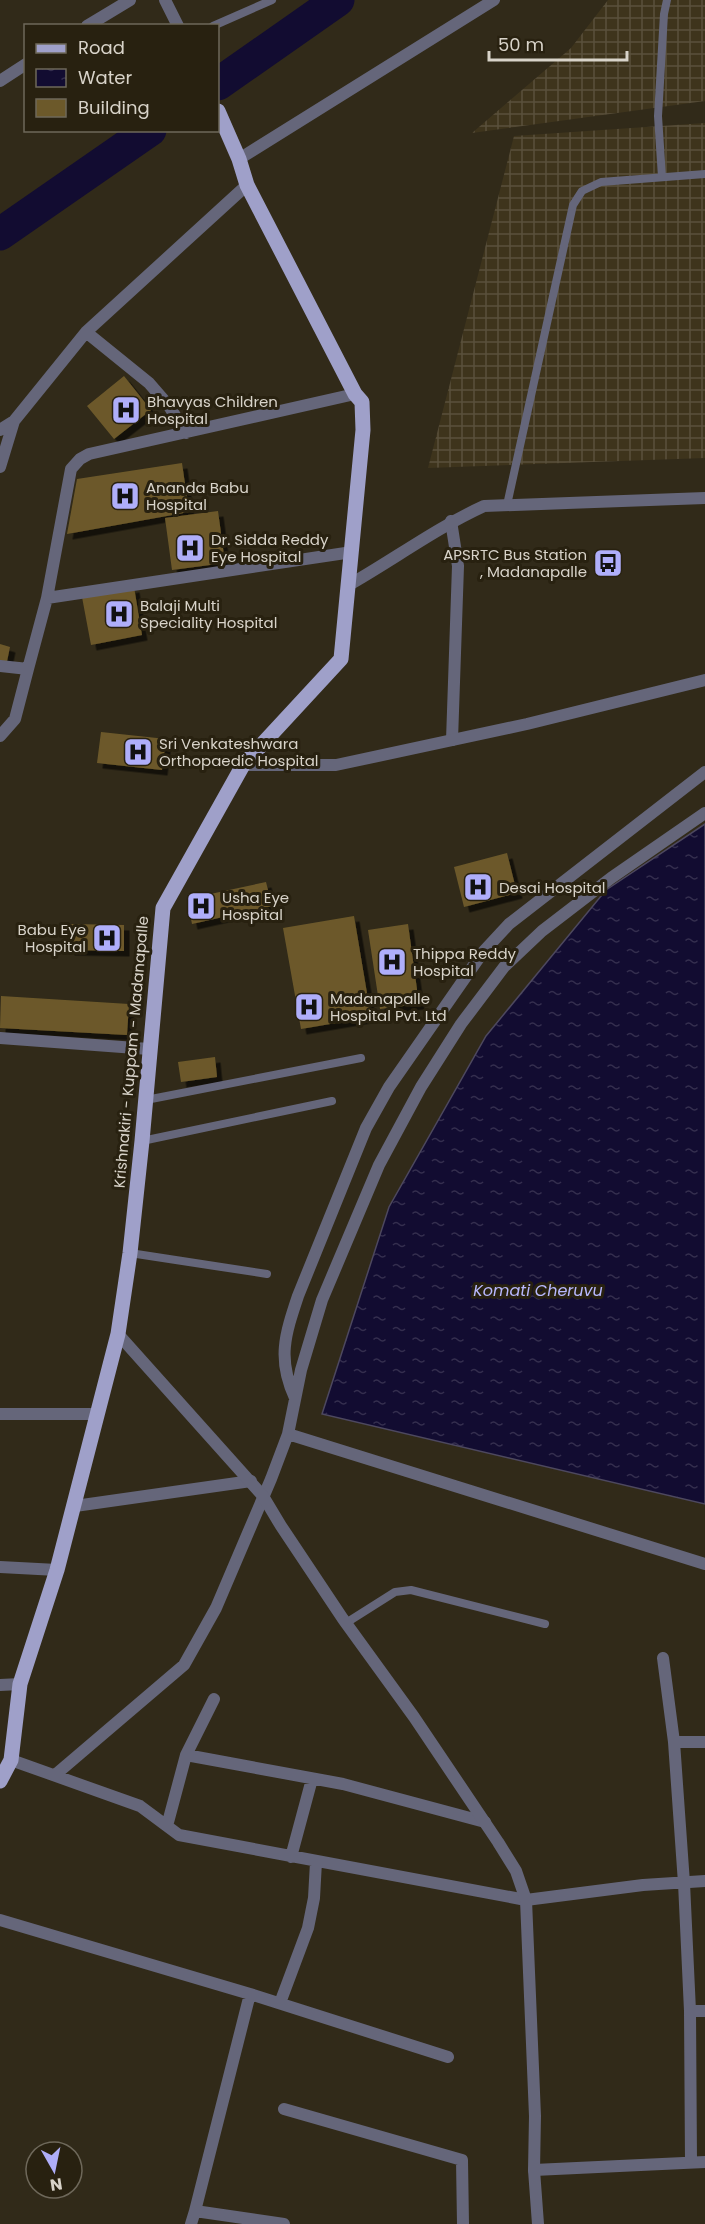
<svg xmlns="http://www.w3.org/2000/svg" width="705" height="2224" viewBox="0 0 705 2224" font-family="Poppins,sans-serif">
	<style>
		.industrial { fill: url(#industrial-grid) }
		.water { fill: url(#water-ripples); stroke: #4d485f; stroke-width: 1.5 }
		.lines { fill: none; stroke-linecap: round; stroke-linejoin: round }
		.river { stroke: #120c31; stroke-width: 33 }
		.building { fill: #6c592a; filter: url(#shadow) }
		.service { stroke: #65667a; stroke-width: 8 }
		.pedestrian { stroke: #65667a; stroke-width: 12 }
		.minor { stroke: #65667a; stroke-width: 12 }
		.tertiary { stroke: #65667a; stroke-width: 12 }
		.primary { stroke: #9fa0c9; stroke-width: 15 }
		.labels { text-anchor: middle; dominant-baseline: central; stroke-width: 6; stroke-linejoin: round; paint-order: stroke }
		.poi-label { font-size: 15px; fill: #d8d3c9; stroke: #282110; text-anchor: start }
		.street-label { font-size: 15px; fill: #d8d3c9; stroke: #282110 }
		.water-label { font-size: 16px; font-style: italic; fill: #b8b8fe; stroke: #282110 }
	</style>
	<defs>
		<pattern id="industrial-grid" width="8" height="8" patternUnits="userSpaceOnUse" patternTransform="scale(1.5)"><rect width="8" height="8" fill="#3e341c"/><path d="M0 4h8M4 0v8" fill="none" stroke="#59503c"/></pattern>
		<pattern id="water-ripples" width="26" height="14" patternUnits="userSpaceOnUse" patternTransform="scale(1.5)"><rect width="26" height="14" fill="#120c31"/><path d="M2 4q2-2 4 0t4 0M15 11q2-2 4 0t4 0" fill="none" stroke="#342e4e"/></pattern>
		<filter id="shadow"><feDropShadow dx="5.5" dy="5.5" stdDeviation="0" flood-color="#0009"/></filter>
	</defs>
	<rect width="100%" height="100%" fill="#312a19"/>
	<!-- industrial -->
	<path class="industrial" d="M608,0H705V101L472,133L571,48Z
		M705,123V458L428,468L514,136Z"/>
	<!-- water -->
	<path class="water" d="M705,824V1504L322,1414L389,1207L486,1036L606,890Z"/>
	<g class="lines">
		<!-- river -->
		<path class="river" d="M218,84L338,0
			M0,234L150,130"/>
	</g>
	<!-- building -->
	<path class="building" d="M124,376L151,410L114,439L87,406Z
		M182,463L189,512L67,534L77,479Z
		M218,511L225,563L172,570L165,518Z
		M134,587L142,635L91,645L82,597Z
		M0,644L10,647L6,666L0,665Z
		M101,732L166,739L162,770L97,763Z
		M507,853L517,893L464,907L454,867Z
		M266,882L272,906L192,924L187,899Z
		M354,916L371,1017L301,1029L283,928Z
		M70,924L124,925V951L69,950Z
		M408,924L419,1004L380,1009L368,930Z
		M1,996L129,1004L127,1035L0,1028Z
		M215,1057L217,1077L181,1082L178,1062Z"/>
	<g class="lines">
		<!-- service -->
		<path class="service" d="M213,26L272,0
			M662,177L658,116L664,14L667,0
			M507,505L573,205L582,191L601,182L705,174
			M146,1100L361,1058
			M142,1141L332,1101
			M130,1253L267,1274
			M346,1623L395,1592L411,1590L545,1624"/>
		<!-- pedestrian -->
		<path class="pedestrian" d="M451,521L458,566L452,740"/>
		<!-- minor -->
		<path class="minor" d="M87,26L130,0
			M0,81L26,64
			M239,159L494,0
			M86,332L149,383L169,406L186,433
			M0,430L14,421L86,332L247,185
			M0,467L14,421
			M347,586C393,560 436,528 484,506L705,498
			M47,598L352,552
			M0,666L28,669
			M0,736L15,719L28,669L47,598L71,469L80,459L89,454L355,394
			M0,1038L149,1049
			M295,1398C277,1359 285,1335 298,1296L366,1128L389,1087L483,952L509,924L705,772
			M0,1414H97
			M288,1434L705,1564
			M75,1506L251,1481
			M0,1567L57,1570
			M663,1658L674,1742
			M0,1685L20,1684
			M705,1742H674L684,1883L690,2011H705
			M186,1755L214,1699
			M11,1760L140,1806L179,1835L526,1900L643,1885L705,1881
			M55,1775L184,1665L216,1608L271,1479L288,1434L301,1370L322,1300L379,1165L421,1087L461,1024L504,967L542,931L611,878L705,813
			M167,1826L186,1755L343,1784L485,1822
			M291,1857L312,1779
			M0,1920L250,1994
			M280,2003L308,1928L314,1898L316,1862
			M690,2011L691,2162
			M284,2109L462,2160L463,2224
			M534,2170L705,2162
			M195,2211L250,1994L448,2057
			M191,2224L195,2211L284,2224"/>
		<!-- tertiary -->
		<path class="tertiary" d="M165,0L178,26
			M243,765H336L527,724L705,680
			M118,1334L263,1496L281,1526L343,1619L414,1717L498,1842L516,1871L526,1900L535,2116L534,2170L538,2224"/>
		<!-- primary -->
		<path class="primary" d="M0,1781L11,1760L20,1684L57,1570L118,1334L130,1253L142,1141L163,908L243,765L341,659L363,430L362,402L355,394L247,185L239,159L218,111"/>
	</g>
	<!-- icons -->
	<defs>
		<g id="hospital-square" transform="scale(1.5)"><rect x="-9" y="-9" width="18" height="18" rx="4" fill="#afaefa" stroke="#282110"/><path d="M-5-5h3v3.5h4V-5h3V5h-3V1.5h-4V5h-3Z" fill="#111"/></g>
		<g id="bus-square" transform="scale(1.5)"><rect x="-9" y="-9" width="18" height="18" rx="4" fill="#afaefa" stroke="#282110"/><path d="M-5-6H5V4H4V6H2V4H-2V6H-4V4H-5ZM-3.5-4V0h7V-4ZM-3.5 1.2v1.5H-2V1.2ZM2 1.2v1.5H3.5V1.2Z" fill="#111"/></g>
	</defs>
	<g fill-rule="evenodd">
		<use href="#hospital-square" x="126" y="410"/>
		<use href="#hospital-square" x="125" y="496"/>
		<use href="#hospital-square" x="190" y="548"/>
		<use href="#bus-square" x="608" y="563"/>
		<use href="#hospital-square" x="119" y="614"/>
		<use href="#hospital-square" x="138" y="752"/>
		<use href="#hospital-square" x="478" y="887"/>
		<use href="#hospital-square" x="201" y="906"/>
		<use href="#hospital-square" x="107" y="938"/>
		<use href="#hospital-square" x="392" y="962"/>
		<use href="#hospital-square" x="309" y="1007"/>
	</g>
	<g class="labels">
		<!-- poi labels -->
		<g class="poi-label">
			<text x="147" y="401">Bhavyas Children<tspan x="147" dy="17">Hospital</tspan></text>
			<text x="146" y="487">Ananda Babu<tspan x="146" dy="17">Hospital</tspan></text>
			<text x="211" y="539">Dr. Sidda Reddy<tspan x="211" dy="17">Eye Hospital</tspan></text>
			<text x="587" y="554" text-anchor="end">APSRTC Bus Station<tspan x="587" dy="17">, Madanapalle</tspan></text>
			<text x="140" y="605">Balaji Multi<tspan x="140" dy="17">Speciality Hospital</tspan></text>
			<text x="159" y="743">Sri Venkateshwara<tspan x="159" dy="17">Orthopaedic Hospital</tspan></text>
			<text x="499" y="887">Desai Hospital</text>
			<text x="222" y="897">Usha Eye<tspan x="222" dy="17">Hospital</tspan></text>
			<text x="86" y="929" text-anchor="end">Babu Eye<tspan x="86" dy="17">Hospital</tspan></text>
			<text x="413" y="953">Thippa Reddy<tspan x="413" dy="17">Hospital</tspan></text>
			<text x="330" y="998">Madanapalle<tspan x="330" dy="17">Hospital Pvt. Ltd</tspan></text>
		</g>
		<!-- street labels -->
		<g class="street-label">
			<text transform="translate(131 1052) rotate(-85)">Krishnakiri - Kuppam - Madanapalle</text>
		</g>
		<!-- water labels -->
		<g class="water-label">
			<text x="538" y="1290">Komati Cheruvu</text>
		</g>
	</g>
	<!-- legend -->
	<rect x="24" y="24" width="195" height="108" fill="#282110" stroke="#6e685a" stroke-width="1.5"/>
	<rect x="36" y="44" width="30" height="9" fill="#9fa0c9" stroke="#6e685a" stroke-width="1.5"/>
	<text x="78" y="54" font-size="18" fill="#d8d3c9">Road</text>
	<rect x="36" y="69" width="30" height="18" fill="url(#water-ripples)" stroke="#6e685a" stroke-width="1.5"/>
	<text x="78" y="84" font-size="18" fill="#d8d3c9">Water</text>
	<rect x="36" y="99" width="30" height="18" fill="#6c592a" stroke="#6e685a" stroke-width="1.5"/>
	<text x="78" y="114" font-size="18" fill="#d8d3c9">Building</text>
	<!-- north arrow -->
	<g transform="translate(54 2170) rotate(171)"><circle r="28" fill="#282110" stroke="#6e685a" stroke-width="1.5"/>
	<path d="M0-4.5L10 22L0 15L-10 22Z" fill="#afaefa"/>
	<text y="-9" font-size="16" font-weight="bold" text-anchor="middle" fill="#d8d3c9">N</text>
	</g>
	<!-- scale -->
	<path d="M489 51v9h138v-9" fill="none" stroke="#d8d3c9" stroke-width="3"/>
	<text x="498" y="51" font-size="18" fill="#d8d3c9" stroke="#282110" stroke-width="4.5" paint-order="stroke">50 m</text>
</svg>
